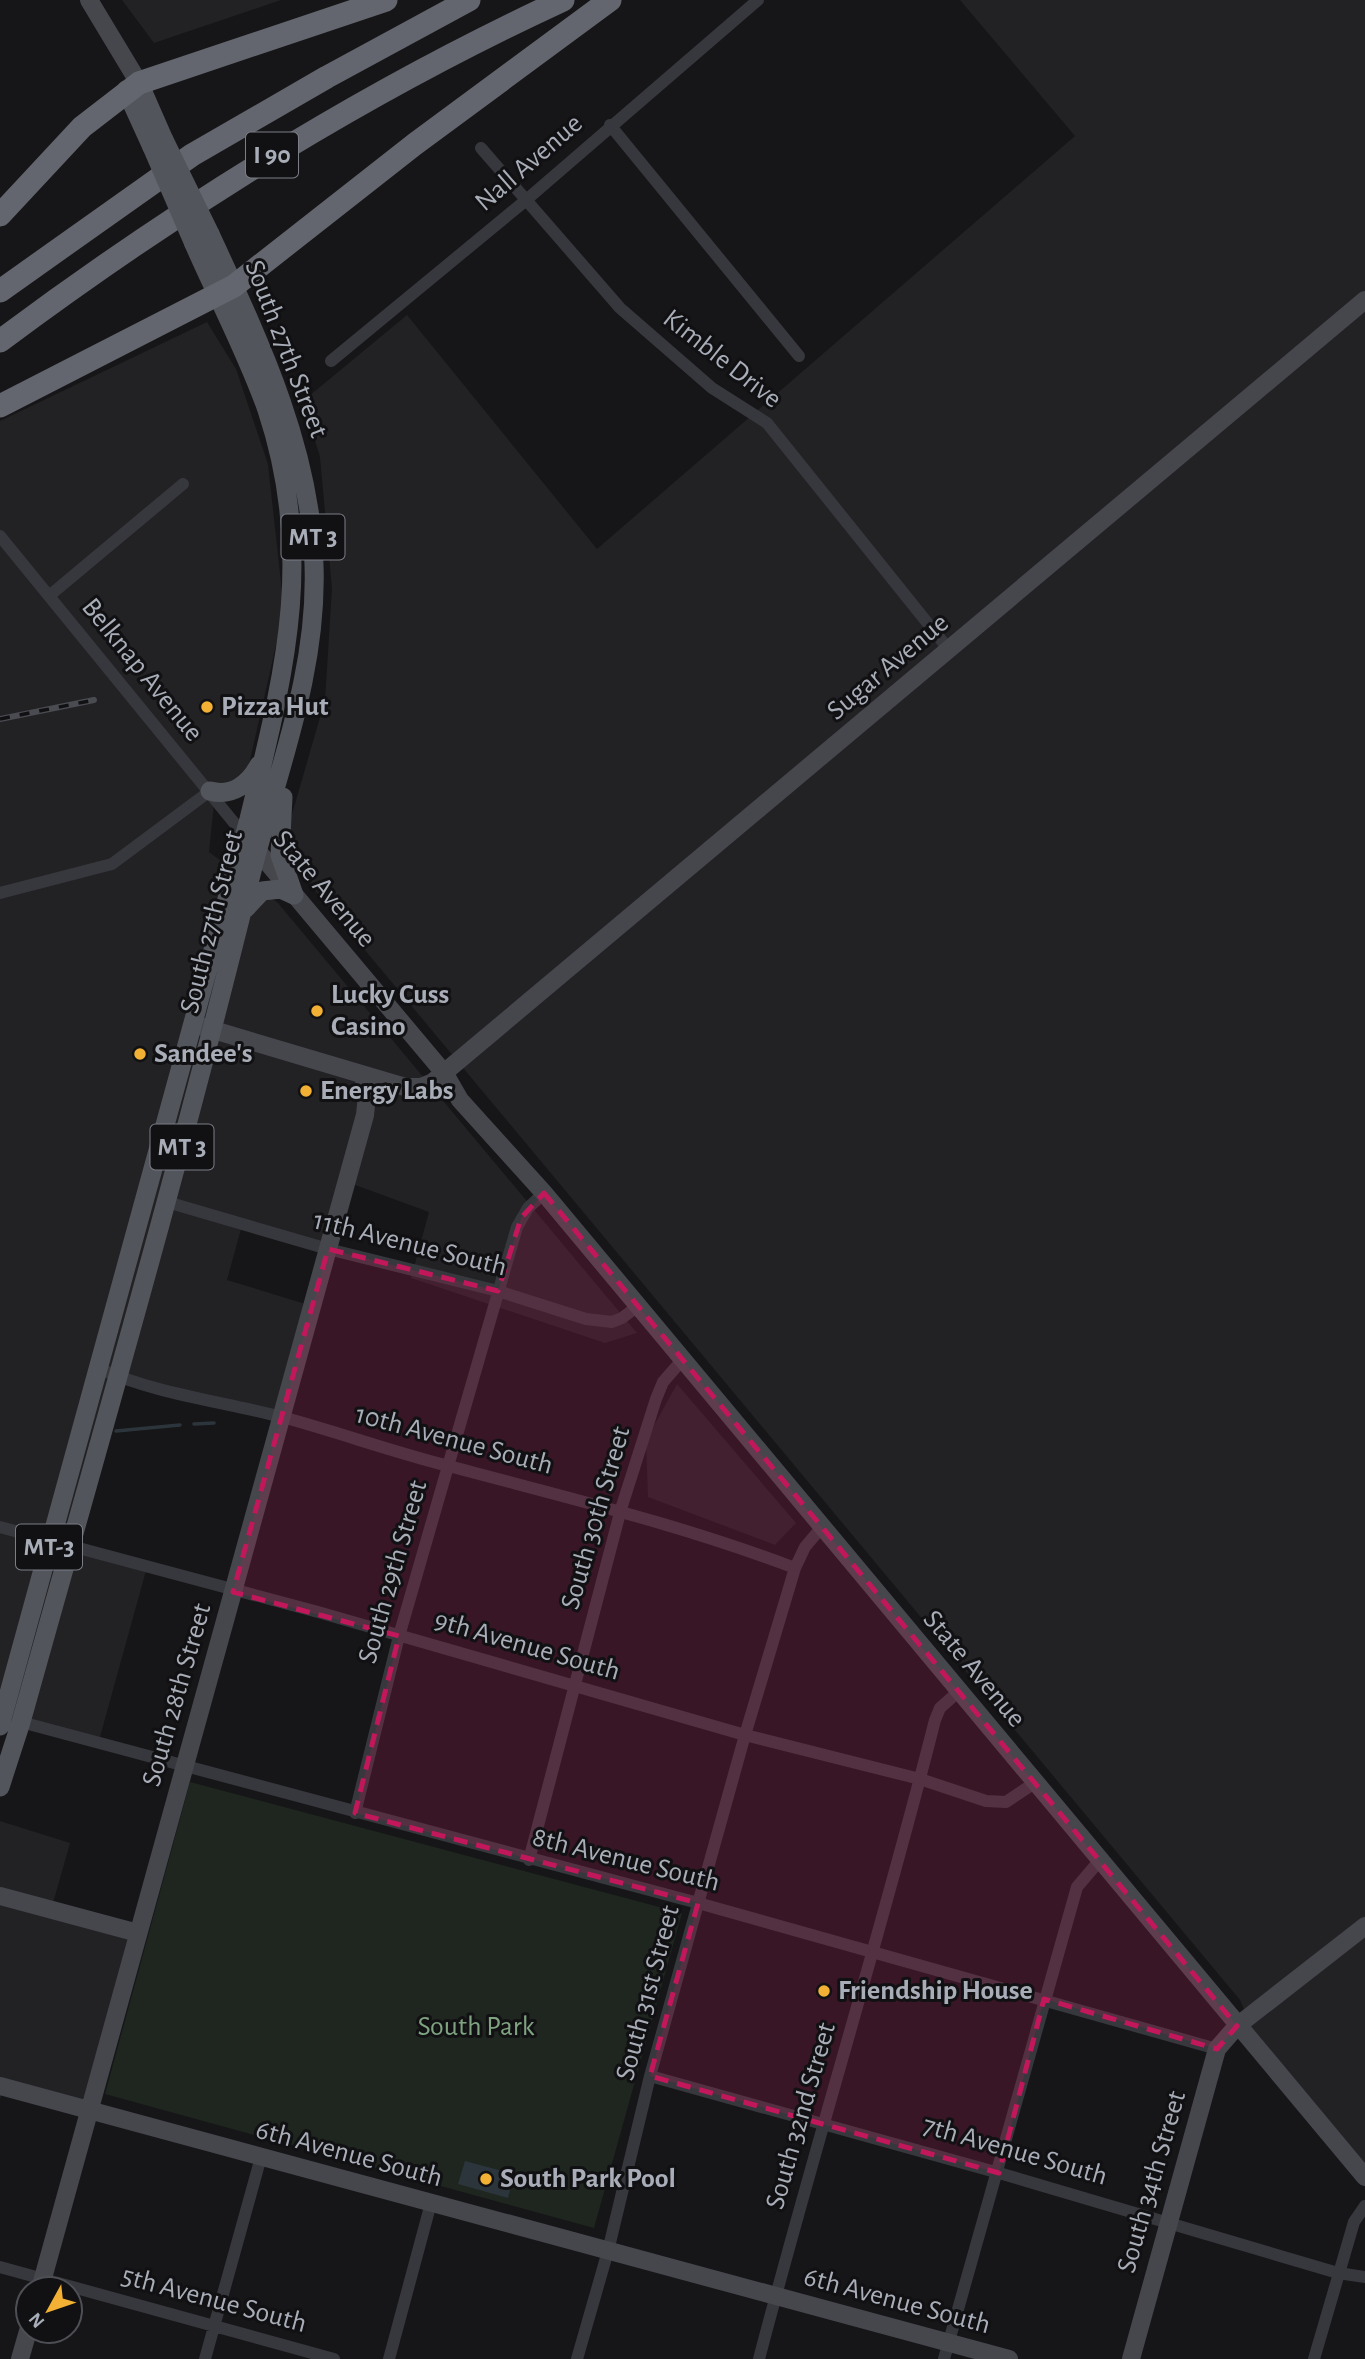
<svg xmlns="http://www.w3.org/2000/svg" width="1365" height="2359" viewBox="0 0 1365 2359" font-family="'Alegreya Sans',sans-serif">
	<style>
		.built { fill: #222225 }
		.green { fill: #1e261f }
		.water { fill: #2c353c }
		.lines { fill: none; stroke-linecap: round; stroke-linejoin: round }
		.stream { stroke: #2c353c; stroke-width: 3.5 }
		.street { stroke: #37383d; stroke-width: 12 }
		.secondary { stroke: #45474d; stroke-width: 18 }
		.primary { stroke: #53555c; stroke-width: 19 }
		.highway { stroke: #63666e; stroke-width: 23 }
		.rail-casing { stroke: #4a4c52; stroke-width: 6 }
		.rail { stroke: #111113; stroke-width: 3.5; stroke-dasharray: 10; stroke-linecap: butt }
		.primary-bridge { stroke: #53555c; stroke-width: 19 }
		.marked { fill: #c2185b; fill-opacity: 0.2; stroke: #c2185b; stroke-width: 5; stroke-dasharray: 14 9; stroke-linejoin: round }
		.poi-dot { fill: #f2b134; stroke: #111113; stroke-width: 2.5 }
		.labels { text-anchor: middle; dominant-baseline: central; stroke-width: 6; stroke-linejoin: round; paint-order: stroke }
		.shield { fill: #111113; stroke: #7b7e86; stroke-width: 2 }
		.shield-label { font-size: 26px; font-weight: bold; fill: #a8adb8 }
		.street-label { font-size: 28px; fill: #a8adb8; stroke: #111113 }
		.poi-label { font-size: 28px; font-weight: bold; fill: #a8adb8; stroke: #111113; text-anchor: start }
		.park-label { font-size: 28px; fill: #7fa381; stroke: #111113 }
	</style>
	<rect width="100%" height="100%" fill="#161618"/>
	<!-- built -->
	<path class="built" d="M122,0H281L154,43Z
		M960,0H1365V2166L1255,2036L1240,2000L289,859L286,835L325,700L332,589L320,457L303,401L407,315L597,549L1075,136Z
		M207,322L236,369L268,464L284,610L248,769L235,785L216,784L209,852L278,903L637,1333L605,1343L411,1278L429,1212L347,1182L328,1249L242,1225L227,1280L312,1306L281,1417L117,1376L70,1546L147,1567L98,1744L0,1715V421Z
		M677,1384L796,1523L775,1545L648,1497L646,1440Z
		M0,1821L70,1843L51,1910L138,1933L89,2110L3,2088L0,2100Z"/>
	<!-- green -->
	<path class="green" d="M190,1782L682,1913L594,2228L105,2094Z"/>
	<!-- water -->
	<path class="water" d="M465,2161L514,2174L508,2198L458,2184Z"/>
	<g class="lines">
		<!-- stream -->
		<path class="stream" d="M194,1424L214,1423
			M116,1431L180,1425"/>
		<!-- street -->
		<path class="street" d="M610,125L799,356
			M481,148L620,308L712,388L767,423L950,651
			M331,361L525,201L758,0
			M0,536L244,835
			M49,596L183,484
			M0,893L112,864L210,791
			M167,1202L328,1249L498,1291L586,1319L612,1322L622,1318L638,1306
			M98,1368C156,1394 220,1401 282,1417C338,1432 393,1452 449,1466C568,1498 679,1524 795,1568
			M0,1527L318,1612L745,1735L920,1779L986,1801L1006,1802L1036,1782
			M21,1722L698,1903L1217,2049
			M355,1813L399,1636L517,1227L528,1208L544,1193
			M529,1860L621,1509L656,1399L663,1382L683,1359
			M650,2076L999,2173L1338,2273L1365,2277
			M0,2267L334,2359
			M205,2359L261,2157
			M389,2359L431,2203
			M577,2359L608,2251L650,2076L745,1735L795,1568L805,1547L821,1528
			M759,2359C815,2145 881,1934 935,1720L940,1708L958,1692
			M944,2359L1077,1887L1100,1860
			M1314,2359L1354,2222L1365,2206"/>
		<!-- secondary -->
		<path class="secondary" d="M89,0L139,83
			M251,843L445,1074L460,1100L544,1193L1365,2177
			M200,1026L405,1087H421L433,1082L1365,300
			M0,1896L138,1933
			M0,2086L1009,2359
			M40,2289L365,1115L367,1095L363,1075
			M20,2359L28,2331
			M1131,2359L1217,2049L1237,2026L1365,1926"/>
		<!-- primary -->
		<path class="primary" d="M139,83L164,140
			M126,90L152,147
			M210,791C232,797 249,784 259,765
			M283,797L280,855L294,895
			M245,909L262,891L281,889L294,895
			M0,1726L249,819C284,674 316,558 267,410C247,353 218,299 194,244
			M0,1787L21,1722C99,1443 180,1164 249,883C275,776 318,676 314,565C311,448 258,338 210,234"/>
		<!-- highway -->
		<path class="highway" d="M0,215L82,127L139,83L386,0
			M0,291L192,155L327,77L469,0
			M0,341C177,209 362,93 563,0
			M0,406L234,286L415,144L610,0"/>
		<!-- rail casing -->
		<g class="rail-casing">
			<path id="rail" d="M0,719L94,700"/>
		</g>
		<!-- rail -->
		<use href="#rail" class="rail"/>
		<!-- primary-bridge -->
		<path class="primary-bridge" d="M164,140L210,234
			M152,147L194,244"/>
	</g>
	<!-- marked area -->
	<path class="marked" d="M544,1193L1237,2026L1217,2049L1044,1999L999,2173L650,2076L698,1903L355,1813L399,1636L233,1592L328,1249L498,1291L521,1218Z"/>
	<!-- markers -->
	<g class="poi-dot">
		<circle cx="207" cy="707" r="7"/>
		<circle cx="317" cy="1011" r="7"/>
		<circle cx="140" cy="1054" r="7"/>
		<circle cx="306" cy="1091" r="7"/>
		<circle cx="824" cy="1991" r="7"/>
		<circle cx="486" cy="2179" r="7"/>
	</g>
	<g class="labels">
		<!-- shield labels -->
		<g class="shield">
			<rect x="246" y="132.5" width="52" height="45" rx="5"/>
			<rect x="281.5" y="514.5" width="63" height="45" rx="5"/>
			<rect x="150.5" y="1124.5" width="63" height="45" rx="5"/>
			<rect x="16" y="1524.5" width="66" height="45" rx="5"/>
		</g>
		<g class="shield-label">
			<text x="272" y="155">I 90</text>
			<text x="313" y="537">MT 3</text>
			<text x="182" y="1147">MT 3</text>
			<text x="49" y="1547">MT-3</text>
		</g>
		<!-- street labels -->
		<g class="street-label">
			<text transform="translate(529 163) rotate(-41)">Nall Avenue</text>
			<text transform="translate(286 349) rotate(69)">South 27th Street</text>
			<text transform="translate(722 359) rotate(38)">Kimble Drive</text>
			<text transform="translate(888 667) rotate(-40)">Sugar Avenue</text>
			<text transform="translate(142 670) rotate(51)">Belknap Avenue</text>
			<text transform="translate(324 889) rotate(50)">State Avenue</text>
			<text transform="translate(212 922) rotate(-76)">South 27th Street</text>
			<text transform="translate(410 1244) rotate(14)">11th Avenue South</text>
			<text transform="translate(454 1440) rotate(15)">10th Avenue South</text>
			<text transform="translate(596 1518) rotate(-74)">South 30th Street</text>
			<text transform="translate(393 1572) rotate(-74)">South 29th Street</text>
			<text transform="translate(527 1646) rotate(16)">9th Avenue South</text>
			<text transform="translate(974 1669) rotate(50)">State Avenue</text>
			<text transform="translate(177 1695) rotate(-74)">South 28th Street</text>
			<text transform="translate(626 1860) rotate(14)">8th Avenue South</text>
			<text transform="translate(648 1993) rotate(-75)">South 31st Street</text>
			<text transform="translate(801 2116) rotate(-74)">South 32nd Street</text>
			<text transform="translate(1015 2151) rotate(16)">7th Avenue South</text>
			<text transform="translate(349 2154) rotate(15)">6th Avenue South</text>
			<text transform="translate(1152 2182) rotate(-74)">South 34th Street</text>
			<text transform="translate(214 2300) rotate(15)">5th Avenue South</text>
			<text transform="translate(897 2301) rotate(15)">6th Avenue South</text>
		</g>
		<!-- poi labels -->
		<g class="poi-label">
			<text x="221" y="707">Pizza Hut</text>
			<text x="331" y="995">Lucky Cuss<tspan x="331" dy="32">Casino</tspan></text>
			<text x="154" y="1054">Sandee's</text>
			<text x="320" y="1091">Energy Labs</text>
			<text x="838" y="1991">Friendship House</text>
			<text x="500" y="2179">South Park Pool</text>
		</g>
		<!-- park labels -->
		<g class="park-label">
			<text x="476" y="2027">South Park</text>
		</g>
	</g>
	<!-- north arrow -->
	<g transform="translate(49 2310) rotate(230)"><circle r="33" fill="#111113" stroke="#4d4f55" stroke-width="2"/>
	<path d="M0-5L12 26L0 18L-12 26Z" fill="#f2b134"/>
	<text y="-10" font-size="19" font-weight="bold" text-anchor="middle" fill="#a8adb8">N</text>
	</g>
</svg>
